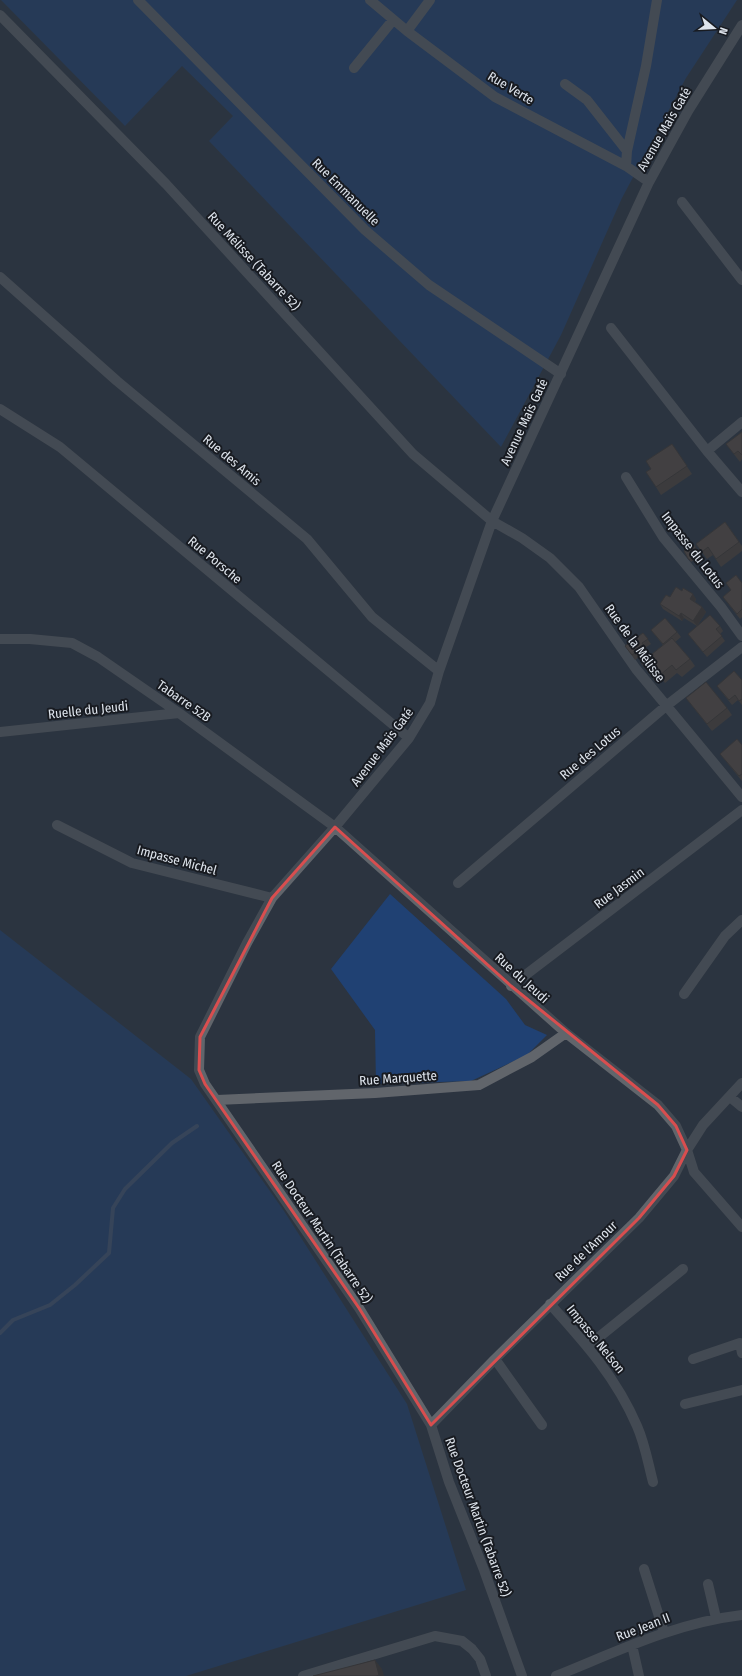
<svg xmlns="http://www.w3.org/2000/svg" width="742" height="1676" viewBox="0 0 742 1676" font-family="'Fira Sans Condensed',sans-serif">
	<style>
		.green { fill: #204173 }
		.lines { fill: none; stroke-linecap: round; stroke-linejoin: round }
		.stream { stroke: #435778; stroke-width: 4 }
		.minor { stroke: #61656b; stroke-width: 10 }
		.wall { fill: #50443b }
		.shaded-wall { fill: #413730 }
		.building { fill: #5d4f45; stroke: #413730 }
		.marked { fill: none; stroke: #d84e4f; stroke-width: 3; stroke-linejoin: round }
		.labels { text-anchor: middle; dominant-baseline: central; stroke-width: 4; stroke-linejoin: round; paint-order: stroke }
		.street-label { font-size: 13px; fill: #dee4ec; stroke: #181b21 }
	</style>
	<rect width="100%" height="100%" fill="#2c3440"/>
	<!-- green -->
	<path class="green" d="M1,0H737L686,78L622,198L561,335L501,447L209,141L233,116L182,66L125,126Z
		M390,894L506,999L525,1025L547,1035L527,1055L471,1081L376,1084L375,1030L331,969Z
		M0,930L191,1079L284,1211L407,1404L466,1590L186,1676H0Z"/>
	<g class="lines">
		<!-- stream -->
		<path class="stream" d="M0,1333L13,1320L50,1305L75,1285L109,1253L113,1208L125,1189L172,1143L197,1126"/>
		<!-- minor -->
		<path class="minor" d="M138,0L365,230L429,285L561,374
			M370,0L407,31L495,97L626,166L649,182
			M0,15L166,184L413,454L492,521L522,538L550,558L579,587L636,669L742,797
			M407,31L430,0
			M354,68L393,20
			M565,84L587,100L627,151
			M626,166L627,151L646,66L657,0
			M682,202L742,280
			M0,277L117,381L307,539L372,617L439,671
			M611,328L707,451L742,492
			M0,409L60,447L409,738
			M707,451L742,422
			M626,477L663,537L721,607L742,636
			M0,639H30L72,643L98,657L179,713L335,827L566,1033L658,1105L676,1126L687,1150L694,1172L742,1227
			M0,732L179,713
			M57,825L132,863L272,898
			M458,883L666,706L742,647
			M511,986L742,810
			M684,994L725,936L742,920
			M730,1097L742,1107
			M217,1100L375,1093L479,1085L532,1057L566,1033
			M550,1304C585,1343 616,1377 637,1426C645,1444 648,1463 653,1482
			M588,1346L683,1269
			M495,1359L542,1425
			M693,1359L740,1343L742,1353
			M685,1404L742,1390
			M431,1425L495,1359L639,1218L674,1176L687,1150L703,1125L742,1083
			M644,1569L664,1632
			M708,1584L716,1618
			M632,1645L639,1676
			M303,1676L435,1636L462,1641L472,1649L480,1659L486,1676
			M522,1676L484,1570L449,1482L431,1425L359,1308L205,1084L199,1070L200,1037L247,943L272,898L335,827L409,738L430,703L439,671L492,521L649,182L688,111L742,25
			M556,1676C618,1651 675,1623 742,1615"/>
	</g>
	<!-- wall -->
	<path class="wall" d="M742,432V459L740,462L726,444Z
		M672,444L692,474L661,495L656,487L651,469Z
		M725,522L742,546V551L721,567L713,555L707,559L696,544Z
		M694,545L701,555L691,562L684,551Z
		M726,583H742V617L740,619L723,597L731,590Z
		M682,591L696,599L695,602L702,607L706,612L697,626L684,618L682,621L663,609L660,604Z
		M720,626L723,631L720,634L725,641L707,657L688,634Z
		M651,630L677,632L681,637L675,642L690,659L695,666L682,677L677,673L665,683L660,676L655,681L641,663L663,645Z
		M643,633L651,644L645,648L647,651L635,660L625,646Z
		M742,680V705L738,700L732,705L717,686Z
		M686,698L727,708L732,715L712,731Z
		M742,745V781L720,754Z"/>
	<!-- shaded-wall -->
	<path class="shaded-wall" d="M693,594L696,599L693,604L690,599Z
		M702,607L706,612L697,626L693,621Z
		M681,613L684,618L682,621L679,616Z
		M375,1660L382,1669L384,1676H380L379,1675Z"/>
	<!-- building -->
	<path class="building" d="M742,432V455L738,451L734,454L726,444Z
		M672,444L687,466L656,487L646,472L651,469L646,461Z
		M725,522L739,542L716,559L708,547L702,552L696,544Z
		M694,545L699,553L689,560L684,551Z
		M736,575L742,583V609L737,614L723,597L731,590L726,583Z
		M676,587L682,591L683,588L693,594L690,599L702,607L693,621L681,613L679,616L660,604L666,595L670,597Z
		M710,615L720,626L716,629L722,636L703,652L688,634Z
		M665,618L677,632L663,644L651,630Z
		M643,633L648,639L642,643L644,646L632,655L625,646Z
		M672,638L690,659L676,670L672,665L660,675L655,669L650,673L641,663Z
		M734,671L742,680V699L739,701L735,695L729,700L717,686Z
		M706,682L727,708L707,724L686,698Z
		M737,739L742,745V774L739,776L720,754Z
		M375,1660L379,1675L376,1676H313Z"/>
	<!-- marked area -->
	<path d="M0 0H742V1676H0ZM335,827L511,986L658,1105L676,1126L687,1150L674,1176L639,1218L431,1425L359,1308L205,1084L199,1070L200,1037L272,898Z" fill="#2c3440" fill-opacity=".55" fill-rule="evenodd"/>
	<path class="marked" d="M335,827L511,986L658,1105L676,1126L687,1150L674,1176L639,1218L431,1425L359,1308L205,1084L199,1070L200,1037L272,898Z"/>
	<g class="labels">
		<!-- street labels -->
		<g class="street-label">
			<text transform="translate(511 88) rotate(31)">Rue Verte</text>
			<text transform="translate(664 129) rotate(-60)">Avenue Maïs Gaté</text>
			<text transform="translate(346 192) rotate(45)">Rue Emmanuelle</text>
			<text transform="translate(254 261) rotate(47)">Rue Mélisse (Tabarre 52)</text>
			<text transform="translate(524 422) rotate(-65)">Avenue Maïs Gaté</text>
			<text transform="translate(232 460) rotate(40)">Rue des Amis</text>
			<text transform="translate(693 550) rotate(52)">Impasse du Lotus</text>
			<text transform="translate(215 560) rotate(40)">Rue Porsche</text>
			<text transform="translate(635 643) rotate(54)">Rue de la Mélisse</text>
			<text transform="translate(184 701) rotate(35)">Tabarre 52B</text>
			<text transform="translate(88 710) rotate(-6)">Ruelle du Jeudi</text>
			<text transform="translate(382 747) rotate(-53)">Avenue Maïs Gaté</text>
			<text transform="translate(590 753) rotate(-40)">Rue des Lotus</text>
			<text transform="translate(177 860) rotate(15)">Impasse Michel</text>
			<text transform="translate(619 888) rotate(-37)">Rue Jasmin</text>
			<text transform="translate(522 978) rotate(42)">Rue du Jeudi</text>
			<text transform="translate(398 1078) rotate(-4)">Rue Marquette</text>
			<text transform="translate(322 1232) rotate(56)">Rue Docteur Martin (Tabarre 52)</text>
			<text transform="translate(586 1251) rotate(-44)">Rue de l'Amour</text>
			<text transform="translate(596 1339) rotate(51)">Impasse Nelson</text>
			<text transform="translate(478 1517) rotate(70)">Rue Docteur Martin (Tabarre 52)</text>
			<text transform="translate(643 1627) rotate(-21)">Rue Jean II</text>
		</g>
	</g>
	<!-- north arrow -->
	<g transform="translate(714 28) rotate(108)" stroke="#181b21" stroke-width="3" paint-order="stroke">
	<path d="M0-3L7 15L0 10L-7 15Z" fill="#dee4ec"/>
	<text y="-6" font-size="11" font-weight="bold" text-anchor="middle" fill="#dee4ec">N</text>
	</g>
</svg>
